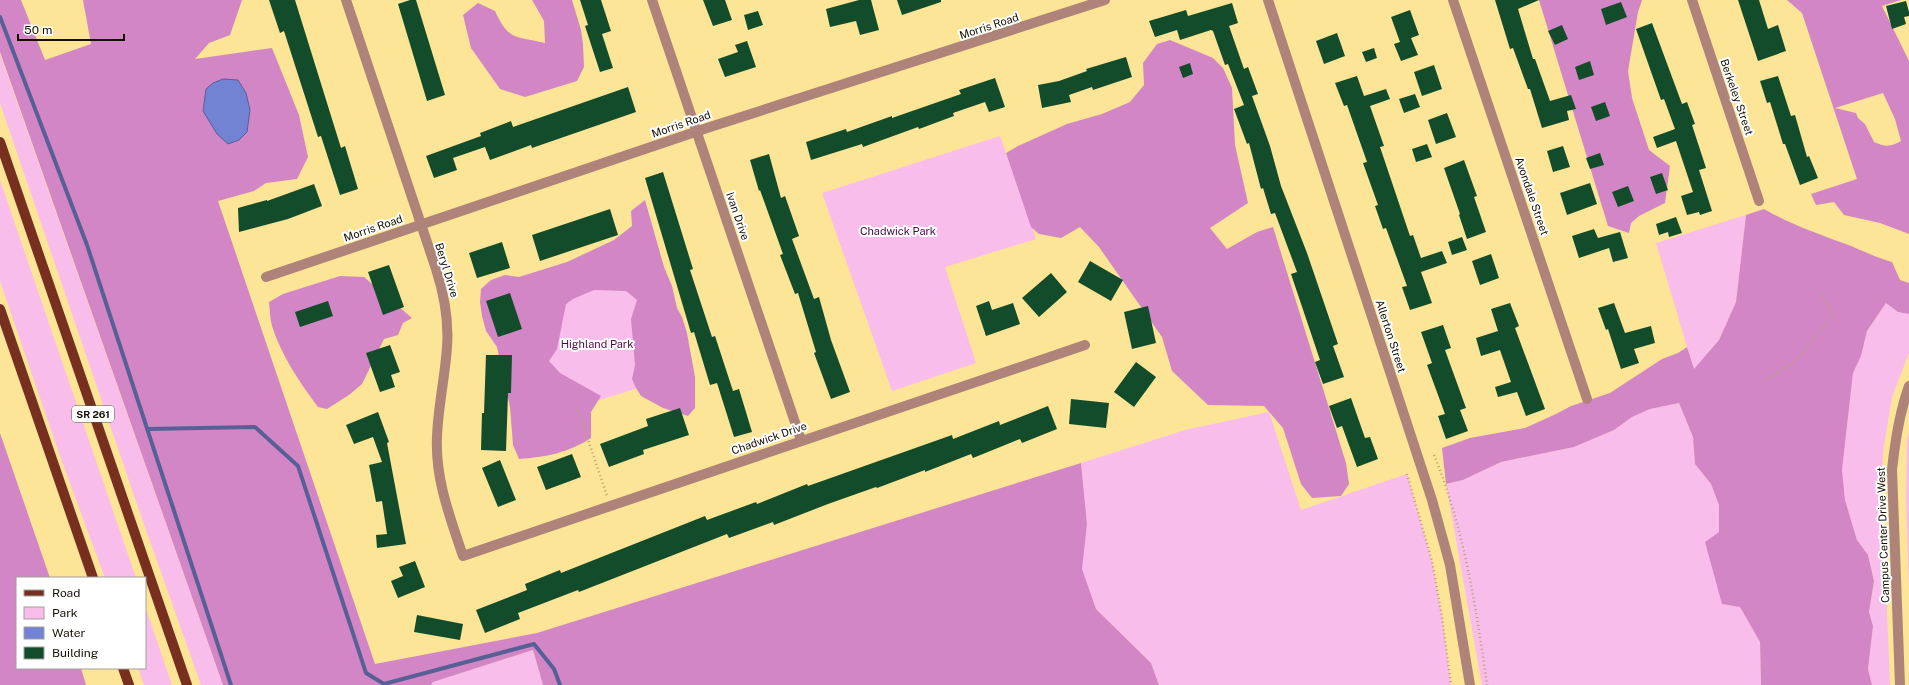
<svg xmlns="http://www.w3.org/2000/svg" width="1909" height="685" viewBox="0 0 1909 685" font-family="'Public Sans',sans-serif">
	<style>
		.green { fill: #f9bdec }
		.forest { fill: #d386c5; fill-rule: evenodd }
		.water { fill: #7383d4; stroke: #576094 }
		.lines { fill: none; stroke-linecap: round; stroke-linejoin: round }
		.stream { stroke: #576094; stroke-width: 4 }
		.building { fill: #134c2b }
		.path { stroke: #b6a469; stroke-width: 2.5; stroke-dasharray: 1 3; stroke-linecap: butt }
		.minor { stroke: #ae8379; stroke-width: 10 }
		.tertiary { stroke: #ae8379; stroke-width: 10 }
		.primary { stroke: #772f1f; stroke-width: 10 }
		.labels { text-anchor: middle; dominant-baseline: central; stroke-width: 4; stroke-linejoin: round; paint-order: stroke }
		.shield { fill: #fff; stroke: #5b574c; stroke-width: 1 }
		.shield-label { font-size: 10px; font-weight: bold; fill: #150f00 }
		.street-label { font-size: 11px; fill: #150f00; stroke: #fff }
		.park-label { font-size: 11px; fill: #4f0947; stroke: #fff }
	</style>
	<rect width="100%" height="100%" fill="#fce596"/>
	<!-- green -->
	<path class="green" d="M0,54L223,685H201L140,513L0,103Z
		M1000,136L1036,239L945,267L976,363L892,391L822,193Z
		M0,180L136,578H105L60,456L0,281Z
		M1746,215L1736,302L1719,340L1694,370L1656,243Z
		M613,274L644,294L653,383L572,409L540,372L554,286Z
		M1886,303L1898,312L1909,314V353L1892,397L1883,452L1882,482L1890,685H1872L1868,669L1873,626L1869,612L1874,581L1868,555L1857,540L1845,500L1842,470L1853,373L1861,356L1867,331Z
		M1679,403L1693,437L1695,464L1711,484L1719,505V532L1740,607L1760,642L1761,685H1482L1446,484L1463,480L1501,462L1574,447L1614,430L1632,417L1650,409Z
		M1269,412L1301,510L1407,474L1432,561L1442,617L1451,685H1159L1151,663L1096,609L1081,569L1087,524L1081,463L1185,430Z
		M1909,431V592L1906,498L1907,442Z
		M145,606L172,685H144L138,668H145Z
		M533,650L543,685H431L432,682Z"/>
	<!-- forest -->
	<path class="forest" d="M0,0H21L45,60L91,44L83,0H242L230,35L209,43L195,59L272,48L299,115L308,157L297,179L266,183L254,191L218,201L375,664L537,633L1081,463L1087,524L1082,569L1096,609L1151,663L1159,685H543L533,650L433,682L431,685H223L0,52Z
		M532,0H572L581,30L583,44L584,67L577,81L525,97L500,89L471,48L463,15L478,3L495,11C509,41 515,36 545,43L544,21Z
		M1539,0H1642L1638,12L1628,71L1632,98L1649,150L1670,166L1665,203L1639,216L1631,223L1629,233L1608,226Z
		M1787,0H1901L1882,6L1909,61V234L1880,223L1844,215L1834,202L1816,205L1811,194L1857,179L1802,13ZM1883,93L1895,119L1901,141C1891,147 1885,147 1874,142L1865,124L1858,118L1856,113L1835,108Z
		M1170,40L1213,58L1223,68L1232,88L1235,145L1248,203L1210,228L1227,249L1257,232L1273,227L1346,463L1349,484L1341,496L1312,498L1301,484L1283,428L1264,406L1208,405L1172,371L1162,337L1099,247L1080,227L1061,238L1039,234L1031,227L1006,153L1018,146L1067,124L1102,114L1130,102L1144,85L1143,63L1157,44Z
		M645,200L664,267L672,286L677,308L682,317L687,333L695,377V408L688,416L663,408L641,396L636,388L632,379L635,365L631,319L637,300L626,291L594,290L573,299L566,304L557,349L549,361L560,373L601,396L591,412V438C568,453 546,457 519,459L513,445L510,407L497,347L486,331L482,316L480,302L481,289L491,280L505,275L519,277L567,262L614,240L632,226L631,211Z
		M1764,209C1790,224 1816,233 1843,243C1860,249 1874,257 1892,262L1900,280L1909,283V314L1898,312L1886,303L1867,331L1861,356L1853,373L1842,470L1845,500L1857,540L1868,555L1874,581L1869,612L1873,626L1868,669L1872,685H1761L1760,642L1740,607L1722,604L1705,542L1719,532V505L1711,484L1695,464L1693,437L1679,403L1650,409L1632,417L1614,430L1574,447L1501,462L1463,480L1446,484L1442,448L1470,438L1525,428L1556,414L1571,406L1610,393L1662,359L1678,353L1687,347L1694,369L1719,340L1736,302L1746,215Z
		M340,276L364,277L412,318L403,323L398,335L384,339L362,384L349,395L327,409L318,407C300,383 281,355 272,326C270,319 270,310 269,302L283,294Z
		M0,433L50,578H17V668H81L86,685H0Z"/>
	<!-- water -->
	<path class="water" d="M223,79L238,80L246,93L250,110L247,132L239,140L228,144L217,134L203,111L206,89L213,83Z"/>
	<g class="lines">
		<!-- stream -->
		<path class="stream" d="M0,17L87,245L231,685
			M147,429L255,427L298,466L366,673L384,684L534,644L554,669L560,685"/>
	</g>
	<!-- building -->
	<path class="building" d="M269,0H295L341,148L345,146L358,189L340,195L321,136L318,137L284,31L280,33Z
		M410,0H416L445,95L427,101L398,4Z
		M580,0H601L611,31L602,34L613,68L600,72L585,26L588,25Z
		M703,0H725L732,20L713,26Z
		M859,0H871L879,30L860,35L856,21L830,27L826,9Z
		M897,0H941V2L902,15Z
		M1495,0H1539L1518,9L1533,59H1535L1550,101L1571,95L1576,109L1567,111L1569,120L1542,128L1530,89H1528L1513,48L1510,49Z
		M1738,0H1759L1768,29L1778,25L1786,51L1758,61Z
		M1906,1L1909,12V16L1904,17L1906,24L1892,29L1886,6Z
		M1621,2L1627,17L1606,25L1601,9Z
		M1232,3L1238,23L1229,26L1244,69L1248,67L1258,94L1252,96L1270,146L1281,186L1307,253L1338,344L1333,346L1344,377L1323,384L1315,362L1320,360L1291,274L1297,272L1275,213L1271,214L1263,188L1261,189L1249,143L1247,144L1234,109L1244,105L1228,64L1225,65L1213,31L1211,30L1180,40L1177,30L1155,37L1149,21L1186,10L1188,16Z
		M1410,10L1419,35L1411,38L1418,55L1401,61L1394,44L1400,42L1391,17Z
		M758,11L763,25L748,30L744,15Z
		M1652,23L1682,104L1687,102L1695,124L1692,125L1706,168L1699,170L1712,211L1700,215L1699,212L1687,215L1681,196L1693,192L1676,141L1657,148L1653,137L1675,129L1664,99L1661,100L1636,29Z
		M1562,25L1568,39L1555,45L1548,31Z
		M1337,33L1345,56L1324,64L1316,41Z
		M747,41L756,67L725,77L718,59L738,52L735,45Z
		M1374,48L1377,58L1366,62L1362,52Z
		M1126,57L1132,77L1093,90L1092,87L1069,95L1071,102L1042,108L1038,85L1059,81L1087,71L1086,69Z
		M1590,61L1594,75L1579,80L1575,67Z
		M1190,63L1193,74L1183,78L1179,67Z
		M1434,65L1442,89L1422,96L1414,72Z
		M1357,76L1364,96L1386,89L1390,99L1370,106L1384,146L1380,147L1410,236L1413,235L1421,258L1442,251L1447,263L1421,272L1432,303L1410,310L1402,287L1407,286L1386,228L1383,229L1375,206L1378,205L1363,163L1367,162L1347,105L1344,106L1335,83Z
		M1778,76L1791,116L1795,115L1807,157L1809,156L1818,178L1800,185L1785,144H1783L1770,102L1767,103L1760,81Z
		M995,78L1005,107L989,112L985,102L953,113L954,116L919,129L918,127L863,147L862,144L811,160L806,142L846,129L847,132L892,116V118L961,94L959,90Z
		M628,87L636,112L532,148L531,145L490,160L485,147L453,158L457,170L434,178L426,156L481,136L480,133L511,121L513,127Z
		M1415,94L1420,107L1404,113L1399,99Z
		M1605,102L1610,116L1596,121L1591,107Z
		M1447,113L1456,137L1436,144L1428,120Z
		M1427,144L1432,157L1416,162L1412,149Z
		M1563,146L1570,167L1553,172L1547,151Z
		M1600,153L1604,165L1590,169L1586,158Z
		M769,154L781,198L785,196L799,236L792,239L814,299L819,297L831,340L850,392L831,399L814,353L816,352L798,293L795,294L780,255L783,254L760,190L759,191L750,160Z
		M1464,160L1477,196L1474,197L1486,232L1467,239L1459,215L1460,214L1444,168Z
		M663,172L693,269L690,270L712,337L715,336L733,391L739,389L752,432L734,437L717,383L710,385L694,332L691,333L645,178Z
		M1662,173L1668,190L1656,194L1650,177Z
		M1590,183L1597,204L1567,215L1560,193Z
		M314,184L322,206L288,219L239,232L238,208L267,200V201Z
		M1628,186L1634,201L1618,207L1612,192Z
		M610,209L618,235L540,261L532,235Z
		M1676,217L1682,233L1669,237L1668,232L1659,235L1656,224Z
		M1594,229L1598,238L1620,232L1628,258L1613,262L1609,248L1579,258L1572,236Z
		M1462,237L1467,250L1452,255L1448,242Z
		M502,242L510,268L477,278L469,253Z
		M1491,254L1499,278L1480,285L1472,261Z
		M1090,261L1123,280L1111,301L1078,282Z
		M389,265L404,307L383,315L368,272Z
		M1051,273L1067,292L1039,317L1022,298Z
		M510,293L522,329L498,337L486,301Z
		M328,301L333,316L300,327L295,312Z
		M989,301L992,310L1013,303L1020,324L986,336L976,306Z
		M1510,303L1519,326L1515,328L1545,409L1526,416L1517,392L1498,397L1495,387L1511,382L1500,350L1481,356L1476,338L1498,331L1491,309Z
		M1614,303L1625,333L1651,326L1655,343L1634,349L1639,363L1621,369L1608,329L1606,330L1598,308Z
		M1148,306L1156,343L1132,349L1124,312Z
		M1443,325L1451,348L1445,350L1466,408L1460,410L1468,431L1446,439L1438,416L1445,414L1427,365L1432,363L1421,332Z
		M390,345L400,372L391,375L395,387L380,392L366,353Z
		M486,355H512L511,393H508L506,451L481,450L482,413H484Z
		M1136,362L1156,377L1134,407L1114,392Z
		M1351,398L1365,438L1370,437L1378,459L1357,467L1342,426L1337,428L1329,406Z
		M1071,399L1109,403L1106,428L1069,424Z
		M1048,406L1057,429L1022,443L1020,439L973,458L971,454L925,472V470L877,488L876,487L828,504L774,525L773,522L729,538L727,534L579,592L578,590L518,613L520,619L485,633L476,610L527,590L525,584L560,570L561,573L705,516L707,520L756,502L757,504L807,484L808,486L952,435L953,439L999,421L1000,425Z
		M680,408L689,435L643,450L644,454L609,467L600,444L648,426L646,419Z
		M378,412L389,442L387,443L406,544L377,548L376,535L387,534L382,501L376,502L369,465L382,462L373,437L354,444L346,425Z
		M572,454L581,477L546,490L537,467Z
		M500,460L516,500L498,507L482,468Z
		M415,561L425,587L398,598L391,581L403,576L399,567Z
		M417,615L463,624L460,640L414,632Z"/>
	<g class="lines">
		<!-- path -->
		<path class="path" d="M1767,379L1794,362L1834,315L1819,290
			M577,407L607,496
			M1434,455C1464,528 1476,607 1487,685
			M1407,474L1432,561L1442,617L1451,685"/>
		<!-- minor -->
		<path class="minor" d="M346,0L436,269C444,294 449,320 447,347C445,377 438,407 437,437C435,479 450,517 463,556L1085,345
			M652,0L801,440
			M1268,0L1432,500L1450,565L1470,685
			M1453,0L1587,399
			M1692,0L1759,201
			M266,277L710,127L1105,0"/>
		<!-- tertiary -->
		<path class="tertiary" d="M1900,685L1892,470C1895,441 1899,414 1909,386"/>
		<!-- primary -->
		<path class="primary" d="M0,142L187,685
			M0,309L93,578
			M123,668L129,685"/>
	</g>
	<g class="labels">
		<!-- shield labels -->
		<rect class="shield" x="72" y="406" width="42" height="16" rx="3"/>
		<g class="shield-label">
			<text x="93" y="414">SR 261</text>
		</g>
		<!-- street labels -->
		<g class="street-label">
			<text transform="translate(989 26) rotate(-18)">Morris Road</text>
			<text transform="translate(1737 97) rotate(71)">Berkeley Street</text>
			<text transform="translate(681 124) rotate(-19)">Morris Road</text>
			<text transform="translate(1532 196) rotate(71)">Avondale Street</text>
			<text transform="translate(738 216) rotate(71)">Ivan Drive</text>
			<text transform="translate(373 228) rotate(-19)">Morris Road</text>
			<text transform="translate(447 270) rotate(73)">Beryl Drive</text>
			<text transform="translate(1391 336) rotate(72)">Allerton Street</text>
			<text transform="translate(769 438) rotate(-19)">Chadwick Drive</text>
			<text transform="translate(1883 535) rotate(-92)">Campus Center Drive West</text>
		</g>
		<!-- park labels -->
		<g class="park-label">
			<text x="898" y="231">Chadwick Park</text>
			<text x="597" y="344">Highland Park</text>
		</g>
	</g>
	<!-- legend -->
	<rect x="16" y="577" width="130" height="92" fill="#ffffff" stroke="#a19f99"/>
	<rect x="24" y="590" width="20" height="6" fill="#772f1f" stroke="#a19f99"/>
	<text x="52" y="597" font-size="12" fill="#150f00">Road</text>
	<rect x="24" y="607" width="20" height="12" fill="#f9bdec" stroke="#a19f99"/>
	<text x="52" y="617" font-size="12" fill="#150f00">Park</text>
	<rect x="24" y="627" width="20" height="12" fill="#7383d4" stroke="#a19f99"/>
	<text x="52" y="637" font-size="12" fill="#150f00">Water</text>
	<rect x="24" y="647" width="20" height="12" fill="#134c2b" stroke="#a19f99"/>
	<text x="52" y="657" font-size="12" fill="#150f00">Building</text>
	<!-- scale -->
	<path d="M18 34v6h106v-6" fill="none" stroke="#150f00" stroke-width="2"/>
	<text x="24" y="34" font-size="12" fill="#150f00" stroke="#ffffff" stroke-width="3" paint-order="stroke">50 m</text>
</svg>
